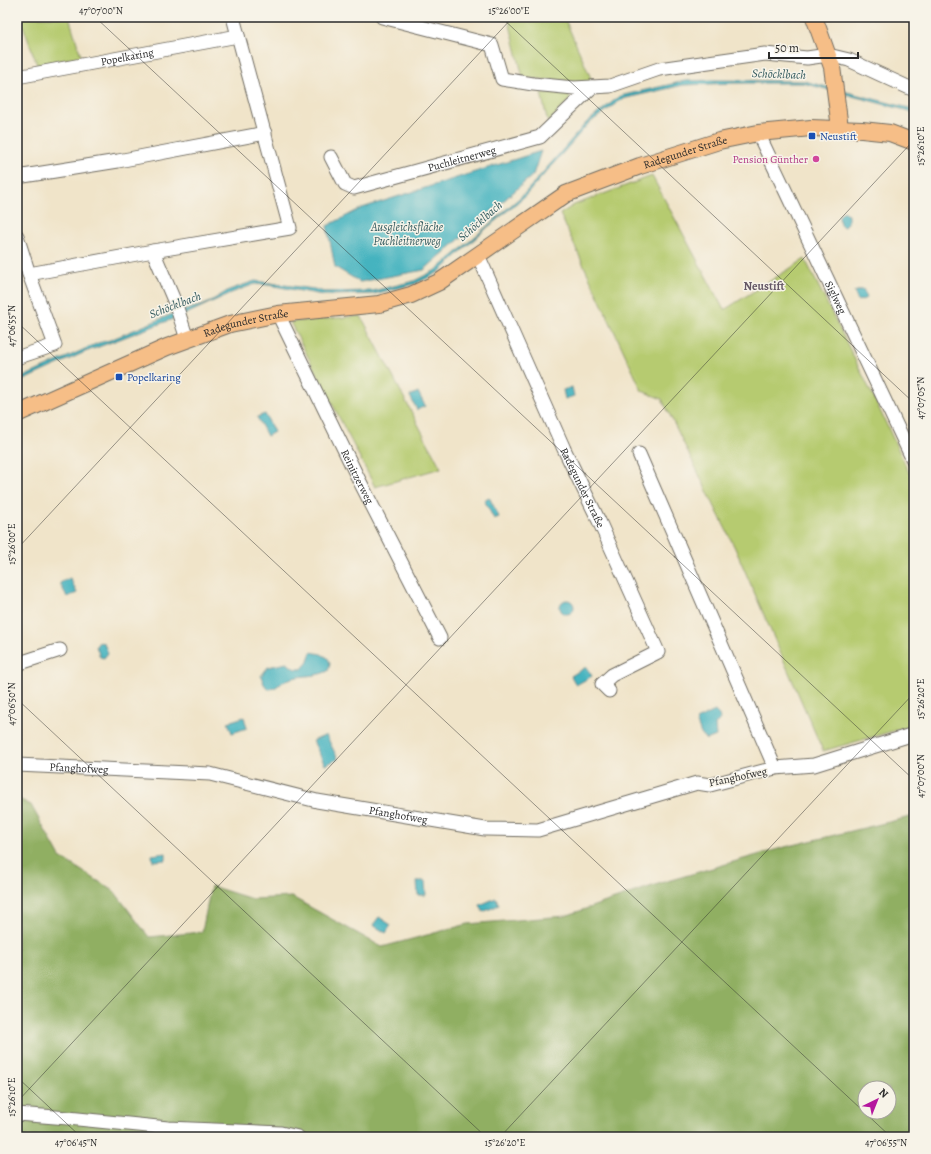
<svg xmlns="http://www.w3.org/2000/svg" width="931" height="1154" viewBox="0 0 931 1154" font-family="Alegreya,serif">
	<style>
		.green { fill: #b6cb6f; stroke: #707b4d }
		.forest { fill: #90af62; stroke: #5e6d46; fill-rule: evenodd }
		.water { fill: #45b3bf; stroke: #386f75 }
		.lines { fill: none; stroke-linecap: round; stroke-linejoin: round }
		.minor-casing { stroke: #706c62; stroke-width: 15 }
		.major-casing { stroke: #706c62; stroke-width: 18 }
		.minor { stroke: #fff; stroke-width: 13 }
		.major { stroke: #f6be87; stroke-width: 16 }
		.ticks { fill: none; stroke: #2b2b2b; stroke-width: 1; stroke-opacity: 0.45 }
		.transit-dot { fill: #1a4fb4; stroke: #f7f3e8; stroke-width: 1.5 }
		.hotel-dot { fill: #d1479c; stroke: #f7f3e8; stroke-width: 1.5 }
		.labels { text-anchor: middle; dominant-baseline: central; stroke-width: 3; stroke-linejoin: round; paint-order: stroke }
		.street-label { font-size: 11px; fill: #2b2b2b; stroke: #f7f3e8 }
		.transit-label { font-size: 11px; fill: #164399; stroke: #f7f3e8; text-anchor: start }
		.hotel-label { font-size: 11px; fill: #b23c85; stroke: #f7f3e8; text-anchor: end }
		.water-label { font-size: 12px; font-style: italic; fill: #345b5f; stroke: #f7f3e8 }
		.neighbourhood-label { font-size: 12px; font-weight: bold; fill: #655866; stroke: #f7f3e8 }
		.neatline { fill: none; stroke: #2b2b2b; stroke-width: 1.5 }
		.ticks-label { font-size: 10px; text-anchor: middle; fill: #2b2b2b }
	</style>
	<rect width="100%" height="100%" fill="#f7f3e8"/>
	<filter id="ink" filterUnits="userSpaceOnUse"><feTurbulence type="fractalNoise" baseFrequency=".025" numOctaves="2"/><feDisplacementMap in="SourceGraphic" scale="8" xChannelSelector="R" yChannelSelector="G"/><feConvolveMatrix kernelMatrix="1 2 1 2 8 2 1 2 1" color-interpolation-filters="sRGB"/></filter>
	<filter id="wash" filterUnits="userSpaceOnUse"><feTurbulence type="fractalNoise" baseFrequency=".012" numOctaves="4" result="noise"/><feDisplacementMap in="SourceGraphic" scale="16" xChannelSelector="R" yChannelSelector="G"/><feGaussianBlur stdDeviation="0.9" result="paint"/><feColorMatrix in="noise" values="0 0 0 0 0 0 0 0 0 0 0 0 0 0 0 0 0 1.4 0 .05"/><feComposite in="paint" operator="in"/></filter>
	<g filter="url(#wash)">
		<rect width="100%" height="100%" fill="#f0e4c9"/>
		<!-- green -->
		<path class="green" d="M20,17H69L81,56L37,65Z
			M508,17H564L593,83L523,78Z
			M569,92L570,99L548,123L541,93Z
			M652,176L724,310L805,259L875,400L914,483V725L823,751L735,548L662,399L642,391L560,214L574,205Z
			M361,316L441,468L375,487L290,322Z"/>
		<!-- forest -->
		<path class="forest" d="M17,798L31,805L60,857L114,891L149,937L202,932L211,886L252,899L292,897L382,947L468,924L565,916L664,882L785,847L914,816V1137H17ZM865,1088H889V1112H865Z"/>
		<!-- water -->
		<path class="water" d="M715,80L804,81L909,108L914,111V114L909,111L803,83H734L683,85L622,99L588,124L526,195L481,233L439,272L415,284L373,294L323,295L269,285L255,284L231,293L186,314L85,352L17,383V380L98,343L110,340L170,315L206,304L229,290L255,281L314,289L324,292L373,291L414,281L438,269L525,193L586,123L620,96L685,81Z
			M541,151L533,175L424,270L360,282L335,267L327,226L362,208Z
			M844,211L848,215V223L844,227L840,225L839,216Z
			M863,289L867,298L858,301L854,292Z
			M572,387L574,396L565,399L563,390Z
			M418,392L425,406L417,410L410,396Z
			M265,414L274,432L267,436L257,417Z
			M489,497L499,517L494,519L484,500Z
			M70,578L77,593L67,597L60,583Z
			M560 607a7 7 0 1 1 14 0a7 7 0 1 1-14 0Z
			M99,642L104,643L108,653L104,658L100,657L96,646Z
			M311,652L321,654L328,658L330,664L328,671C314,678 298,674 285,681C278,684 277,689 268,689L264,684L261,676L268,667L287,663L295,669H302L307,663Z
			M586,667L592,676L576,685L571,676Z
			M715,711L719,715L720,719L715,725L716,736L706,740L701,734L696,720Z
			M244,717L247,728L232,733L228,722Z
			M326,735L338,759L325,765L313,741Z
			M166,853V860L153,861L152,855Z
			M417,881H425L426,895H418Z
			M496,898L499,905L483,912L480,905Z
			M379,917L391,925L386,933L373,925Z"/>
	</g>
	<g filter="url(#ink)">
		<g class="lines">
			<!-- minor casing -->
			<g class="minor-casing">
				<g id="minor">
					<path d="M382,17L492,45L502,79L533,84L574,88L610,86L659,69L765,54L807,58L828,55L849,60L914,90"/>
					<path id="s1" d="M17,77L238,36"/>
					<path id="s2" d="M758,133L914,462"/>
					<path id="s3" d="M331,157L345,184L354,188L540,137L592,87"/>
					<path d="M17,177L118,161L265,133"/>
					<path d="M17,236L29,274L153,251L290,228L233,17"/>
					<path d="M153,251L176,305L187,339"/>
					<path id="s4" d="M478,255L564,449L599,521L658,652L612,675L602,684L609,691"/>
					<path id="s5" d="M278,314L357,476L440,638"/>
					<path d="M19,357L55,345L29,274"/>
					<path d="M639,454L775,768"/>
					<path d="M17,664L60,650"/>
					<path id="s6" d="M17,765L210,774L317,801L485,829L538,830L697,783L710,785L775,768L814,765L914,734"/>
					<path d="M17,1114L68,1118L168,1128L281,1133L298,1137"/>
				</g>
			</g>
			<!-- major casing -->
			<g class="major-casing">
				<g id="major">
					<path d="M814,17L832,67L840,128"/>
					<path id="s7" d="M17,414L167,347L230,324L278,314L379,304L411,295L439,282L566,194L640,166L719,141L758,133L811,128L862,130L890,133L914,142"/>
				</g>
			</g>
			<!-- minor -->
			<use href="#minor" class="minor"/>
			<!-- major -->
			<use href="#major" class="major"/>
		</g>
	</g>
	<!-- ticks -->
	<path class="ticks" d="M95,17L914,780M501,17L914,403M906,17L914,25M17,322L891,1137M17,549L513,17M17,699L486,1137M17,1077L81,1137M17,1102L914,140M500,1137L914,693"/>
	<!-- markers -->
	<g class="transit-dot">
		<rect x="808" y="132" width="8" height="8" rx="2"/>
		<rect x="115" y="373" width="8" height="8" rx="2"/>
	</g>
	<circle class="hotel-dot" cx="816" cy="159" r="4"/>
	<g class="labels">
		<!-- street labels -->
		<g class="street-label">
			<text stroke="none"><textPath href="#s1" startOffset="112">Popelkaring</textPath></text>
			<text stroke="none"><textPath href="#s7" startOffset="727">Radegunder Straße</textPath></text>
			<text stroke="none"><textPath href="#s3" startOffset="152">Puchleitnerweg</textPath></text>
			<text stroke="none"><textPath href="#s2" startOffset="182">Siglweg</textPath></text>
			<text stroke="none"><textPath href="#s7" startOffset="247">Radegunder Straße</textPath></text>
			<text stroke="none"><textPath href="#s5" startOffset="181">Reinitzerweg</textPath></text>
			<text stroke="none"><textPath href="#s4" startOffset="255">Radegunder Straße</textPath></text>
			<text stroke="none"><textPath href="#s6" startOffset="62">Pfanghofweg</textPath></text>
			<text transform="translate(738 777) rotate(-12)">Pfanghofweg</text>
			<text stroke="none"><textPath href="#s6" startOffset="386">Pfanghofweg</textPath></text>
		</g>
		<!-- transit labels -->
		<g class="transit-label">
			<text x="820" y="136">Neustift</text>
			<text x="127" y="377">Popelkaring</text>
		</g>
		<!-- hotel labels -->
		<g class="hotel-label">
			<text x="808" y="159">Pension Günther</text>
		</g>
		<!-- water labels -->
		<g class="water-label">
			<text transform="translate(779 74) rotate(2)">Schöcklbach</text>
			<text transform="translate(480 221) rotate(-41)">Schöcklbach</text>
			<text x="407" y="227">Ausgleichsfläche<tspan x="407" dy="14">Puchleitnerweg</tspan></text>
			<text transform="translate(175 305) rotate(-21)">Schöcklbach</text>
		</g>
		<!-- neighbourhood labels -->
		<g class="neighbourhood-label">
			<text x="764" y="286">Neustift</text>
		</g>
	</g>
	<!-- margin -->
	<rect width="931" height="1154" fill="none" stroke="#f7f3e8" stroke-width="44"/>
	<!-- north arrow -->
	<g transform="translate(877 1100) rotate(43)"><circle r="19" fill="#f7f3e8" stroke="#a5a39c"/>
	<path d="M0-3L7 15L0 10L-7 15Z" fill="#b5179e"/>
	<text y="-6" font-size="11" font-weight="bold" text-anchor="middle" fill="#2b2b2b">N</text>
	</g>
	<!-- scale -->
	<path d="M769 52v6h89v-6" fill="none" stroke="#2b2b2b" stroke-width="2"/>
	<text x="775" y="52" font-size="12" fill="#2b2b2b" stroke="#f7f3e8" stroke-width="3" paint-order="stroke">50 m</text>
	<rect x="22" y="22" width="887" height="1110" class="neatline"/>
	<g class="ticks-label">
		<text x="101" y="14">47°07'00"N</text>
		<text x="509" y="14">15°26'00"E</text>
		<text transform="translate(920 146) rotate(-90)" y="4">15°26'10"E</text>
		<text transform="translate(11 326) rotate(-90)" y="4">47°06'55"N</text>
		<text transform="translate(920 398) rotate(-90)" y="4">47°07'05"N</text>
		<text transform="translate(11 544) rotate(-90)" y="4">15°26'00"E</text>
		<text transform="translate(920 699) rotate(-90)" y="4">15°26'20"E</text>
		<text transform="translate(11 704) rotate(-90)" y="4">47°06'50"N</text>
		<text transform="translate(920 776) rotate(-90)" y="4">47°07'00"N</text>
		<text transform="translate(11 1097) rotate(-90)" y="4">15°26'10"E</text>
		<text x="76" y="1146">47°06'45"N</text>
		<text x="505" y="1146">15°26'20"E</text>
		<text x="886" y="1146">47°06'55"N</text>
	</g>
</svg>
